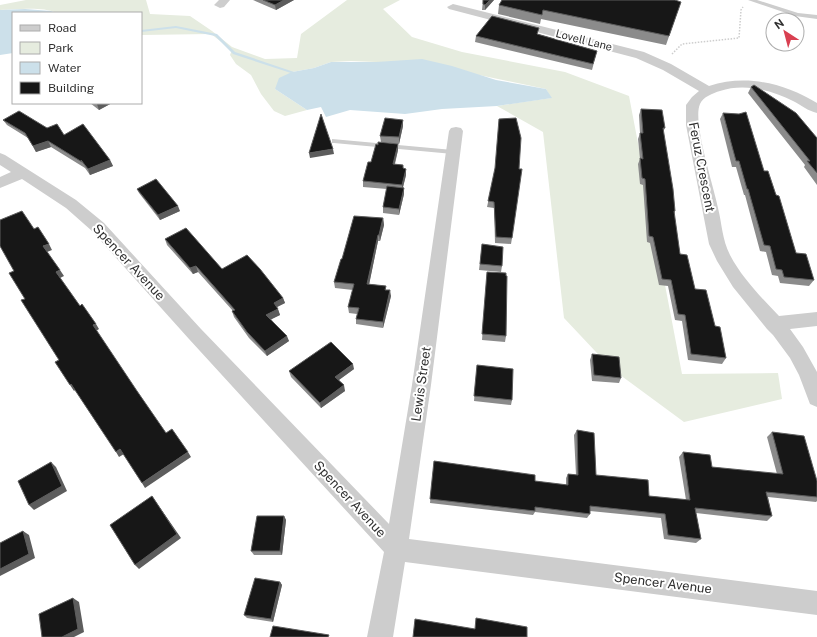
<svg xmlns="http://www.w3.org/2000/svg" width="817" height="637" viewBox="0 0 817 637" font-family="'Public Sans',sans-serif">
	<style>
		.green { fill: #e6ecdf }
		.water { fill: #cce0ea }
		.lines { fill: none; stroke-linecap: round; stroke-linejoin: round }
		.stream { fill: #cce0ea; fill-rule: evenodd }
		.path { stroke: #cdcdcd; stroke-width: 1.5; stroke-dasharray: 1.5 1.5; stroke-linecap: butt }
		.lane { fill: #cdcdcd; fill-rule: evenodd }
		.street { fill: #cdcdcd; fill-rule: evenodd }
		.wall { fill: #8b8b8b }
		.shaded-wall { fill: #5d5d5d }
		.building { fill: #171717; stroke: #5d5d5d }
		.labels { text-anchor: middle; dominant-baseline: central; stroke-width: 4; stroke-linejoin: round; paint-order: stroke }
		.far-street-label { font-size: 11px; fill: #303030; stroke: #fff }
		.street-label { font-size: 13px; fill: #303030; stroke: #fff }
	</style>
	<rect width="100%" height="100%" fill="#fff"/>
	<!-- green -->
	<path class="green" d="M26,0H146L150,14L190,16L212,31L232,47L265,59L297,58L301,34L347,0H400L383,9L412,37L462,52L565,72L629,96L682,374L778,373L782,399L684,422L612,369L564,318L543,132L497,106L551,98L546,89L479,75L376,62L351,61L331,62L314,68L292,72L275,89L307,110L285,116L274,111L261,94L251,75L236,64L230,55L232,50L211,34L141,35V13H56C42,6 15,10 0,10V5Z"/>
	<!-- water -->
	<path class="water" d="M25,9L51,11L56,13H13V53L0,55V10Z
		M422,59L452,66L496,80L546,89L552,98L497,106L442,109L405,114L350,110L326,117L321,107L307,110L275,89L279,78L292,72L314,68L331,62H376Z"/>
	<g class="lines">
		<!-- stream -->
		<path class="stream" d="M176,26L217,34L235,52L294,72L291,73L233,54L215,36L176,28L141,32V30Z"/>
		<!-- path -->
		<path class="path" d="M672,54L682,44L739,38L741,10L743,7"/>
		<!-- lane -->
		<path class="lane" d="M748,0H757L798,13L817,15V19L795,16Z
			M332,139L453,150L457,152L453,154L334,143H332Z"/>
		<!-- street -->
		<path class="street" d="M219,0H230L224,7L220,8L214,5Z
			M453,4L644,52L671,64L709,86C746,74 784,83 817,103V113C808,111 801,105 793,101C771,90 744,83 720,91C713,93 703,97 700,104C692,122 714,187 718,208C722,224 722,239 730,255C742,278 761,297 779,316L817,312V326L790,329L803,347L817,372V407L810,404L799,375L790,358L773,335L767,329L733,287L717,261L709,244L686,125V105L692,97L699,91L663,70L636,58L449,9L447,7Z
			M456,127L461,128L463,131L431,385L409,539L817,591V615L405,562L393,637H367L384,552L189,339L92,231L66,208L22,179L0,188V177L11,172L0,165V153L5,155L76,200L104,223L201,329L389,524L412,385L449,131L451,128Z"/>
	</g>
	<!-- wall -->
	<path class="wall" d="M253,0H294L276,10Z
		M483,0H494L485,10H482Z
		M681,2L666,45L541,19L540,24L498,14L499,5Z
		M538,34L597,51L592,70L475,42L476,36Z
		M751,87L817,138V185L804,167L805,165L748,93Z
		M90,103H112L99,110Z
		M641,109L665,128L663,132L675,211L674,214L680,254L695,289L715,326L726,358L722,364L688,360L682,321L675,320L668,286L659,285L650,243L647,242L643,185L640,184L638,164L640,159L638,139L640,133L639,115Z
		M723,113L764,171L776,195L796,253L814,280L809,286L780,283L778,276L772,275L766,252L760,251L745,195H744L736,167H732L720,119Z
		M3,120L47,128L64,135L110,160L113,166L90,175L85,168L51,147L36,152L28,138L7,125Z
		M403,126L399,144L381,142L380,136Z
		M398,150L395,164L403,165V168L406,175L403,187L404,188V194L399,215L383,213V207L387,189L363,187V181L371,162Z
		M495,170L512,238L511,244L495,243L494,208L487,207Z
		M137,189L180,211L160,220L139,193Z
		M383,218L384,225L380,241H378L369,284L386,286V290L391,296L383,328L356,324V319L357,314L349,313L348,307L353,290L335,288L334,282L342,259Z
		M165,239L222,269L283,298L285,303L277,307L280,315L271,319L289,341L267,356L249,338L234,317L232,311H233L198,272L193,274L167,245Z
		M482,244L502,266L501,272L479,270Z
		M487,272L506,276V336L505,342L482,340Z
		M592,354L621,378L619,383L592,381L590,360Z
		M477,365L512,400L511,405L474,401Z
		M354,369L339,380L345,391L321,408L291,377L289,371Z
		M577,430L596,475L649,496L686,500L679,457L683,452L712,467L777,474L767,437L772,432L817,481V501L816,502L768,497L772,516L767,521L696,513L701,539L696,543L664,539L661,518L590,511V514L587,518L535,512L533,515L430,503L434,461L535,481L566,485V478L568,474L576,475L574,435Z
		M284,516L286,520L282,555H254L251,551Z
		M280,582L282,585L273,622L247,618L244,615Z"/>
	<!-- shaded-wall -->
	<path class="shaded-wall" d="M284,0H294L276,10L275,5Z
		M490,0H494L485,10V5Z
		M98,103H112L99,110L97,104Z
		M403,120V126L399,144V137Z
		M48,141L51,147L36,152L33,146Z
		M398,144V150L393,170V164Z
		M333,149L334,154L310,158L309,153Z
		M110,160L113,166L90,175L88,169Z
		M406,169V175L402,191V185Z
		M404,188V194L399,215V209Z
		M178,206L180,211L160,220L158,215Z
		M383,218L384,225L380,241L379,235Z
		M378,235V241L368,290L367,284Z
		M49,244L52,250L47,252L43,246Z
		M196,266L198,272L193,274L190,268Z
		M60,270L64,276L60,278L56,272Z
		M390,290L391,296L383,328V322Z
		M283,298L285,303L275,308L274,303Z
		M278,309L280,315L268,321L266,315Z
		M96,324L99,329L96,331L93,325Z
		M287,336L289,341L267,356L265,351Z
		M353,364L354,369L336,382L335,377Z
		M71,384L75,390L74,391L70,385Z
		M344,385L345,391L321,408L320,403Z
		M120,449L124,454L119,457L116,452Z
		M188,452L191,457L145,488L142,483Z
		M51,462L56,467L67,491L34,510L29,505Z
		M152,496L181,538L139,569L135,565Z
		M284,516L286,520L282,555L280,551Z
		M23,531L29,535L35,558L0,576V569Z
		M280,582L282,585L273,622L271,619Z
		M73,598L79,602L84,632L74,637H62Z"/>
	<!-- building -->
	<path class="building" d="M263,0H284L275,5Z
		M483,0H490L485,5L483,4Z
		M502,0H675L681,2L669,36L543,10L542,15L499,5Z
		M492,16L539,28L537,34L597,51L593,64L476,36Z
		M754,85L796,113L817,138V173L807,161H810L751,87Z
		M641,109L662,110L665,128H663L673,189L675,211H674L680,254L687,255L695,289L706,290L715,326L720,327L726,358L691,354L685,315L678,314L671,280L662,279L653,237L649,236L645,179L642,178L640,158L643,159L640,133H643Z
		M19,111L47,128L57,124L64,135L83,124L110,160L88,169L81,160L82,162L48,141L33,146L25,133L3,120Z
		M746,112L764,171H768L776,195L779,196L796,253L806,254L814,280L784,277L782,270L776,269L770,246L764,245L748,189H747L739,161H736L723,113L739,114Z
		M321,114L333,149L309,153Z
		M385,118L403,120L399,137L380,136Z
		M516,118L521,138L519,169H522L512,238L496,237L494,202L488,201L495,168L499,119Z
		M378,142L398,144L393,164L403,165V168L406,169L402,185L363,181L368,162H371L376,144L378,145Z
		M156,179L178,206L158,215L137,189Z
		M387,186L404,188L399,209L383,207Z
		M22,211L34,229L38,227L49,244L43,246L60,270L56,272L80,306L82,304L96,324L93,325L137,391L166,433L172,429L188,452L142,483L120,449L116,452L71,384L70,385L55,362L59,360L21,300L25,299L9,273L14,271L0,246V220Z
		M354,216L383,218L379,235H378L367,284L386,286L385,290H390L383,322L356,319L359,308L348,307L354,284L334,282L341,259H342Z
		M186,228L222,269L247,255L260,269L283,298L274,303L278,309L266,315L287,336L265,351L247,332L232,311L235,310L196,266L190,268L165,239Z
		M482,244L503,247L502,266L480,264Z
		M487,272L506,273V276H507L506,336L482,334Z
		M331,342L353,364L335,377L344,385L320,403L289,371Z
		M592,354L619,357L621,378L594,375Z
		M477,365L513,369L512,400L474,396Z
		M577,430L594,433L596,475L648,480L649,496L690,500L683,452L710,455L712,467L783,474L772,432L804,436L817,481V497L766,492L772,516L695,508L701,539L668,535L665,514L590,506V514L535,507V511L430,499L434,461L535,475V481L568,485V474L578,475Z
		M51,462L62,486L29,505L18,481Z
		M152,496L177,534L135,565L110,525Z
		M257,516H284L280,551H251Z
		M23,531L29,554L0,569V543Z
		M255,578L280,582L271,619L244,615Z
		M73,598L78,629L62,637H42L39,614Z
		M476,618L527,627V637H413L415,619L475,629Z
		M273,626L329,635L328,637H270Z"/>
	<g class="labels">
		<!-- far-street labels -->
		<g class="far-street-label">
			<text transform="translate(584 40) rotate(14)">Lovell Lane</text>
		</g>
		<!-- street labels -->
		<g class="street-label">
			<text transform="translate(702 167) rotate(79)">Feruz Crescent</text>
			<text transform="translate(129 262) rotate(47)">Spencer Avenue</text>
			<text transform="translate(421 384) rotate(-82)">Lewis Street</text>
			<text transform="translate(350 499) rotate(47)">Spencer Avenue</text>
			<text transform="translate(663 583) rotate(7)">Spencer Avenue</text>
		</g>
	</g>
	<!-- legend -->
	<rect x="12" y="12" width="130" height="92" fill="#ffffff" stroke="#acacac"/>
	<rect x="20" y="25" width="20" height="6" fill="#cdcdcd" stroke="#acacac"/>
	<text x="48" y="32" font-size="12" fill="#303030">Road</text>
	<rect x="20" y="42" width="20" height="12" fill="#e6ecdf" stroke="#acacac"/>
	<text x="48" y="52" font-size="12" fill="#303030">Park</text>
	<rect x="20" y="62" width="20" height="12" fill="#cce0ea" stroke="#acacac"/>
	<text x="48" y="72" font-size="12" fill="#303030">Water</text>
	<rect x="20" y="82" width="20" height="12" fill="#171717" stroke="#acacac"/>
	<text x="48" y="92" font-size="12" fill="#303030">Building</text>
	<!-- north arrow -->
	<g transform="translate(785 32) rotate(324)"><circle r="19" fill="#ffffff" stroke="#acacac"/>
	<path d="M0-3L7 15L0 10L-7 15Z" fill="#d94051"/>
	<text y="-6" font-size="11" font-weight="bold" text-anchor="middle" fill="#303030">N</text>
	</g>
</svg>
